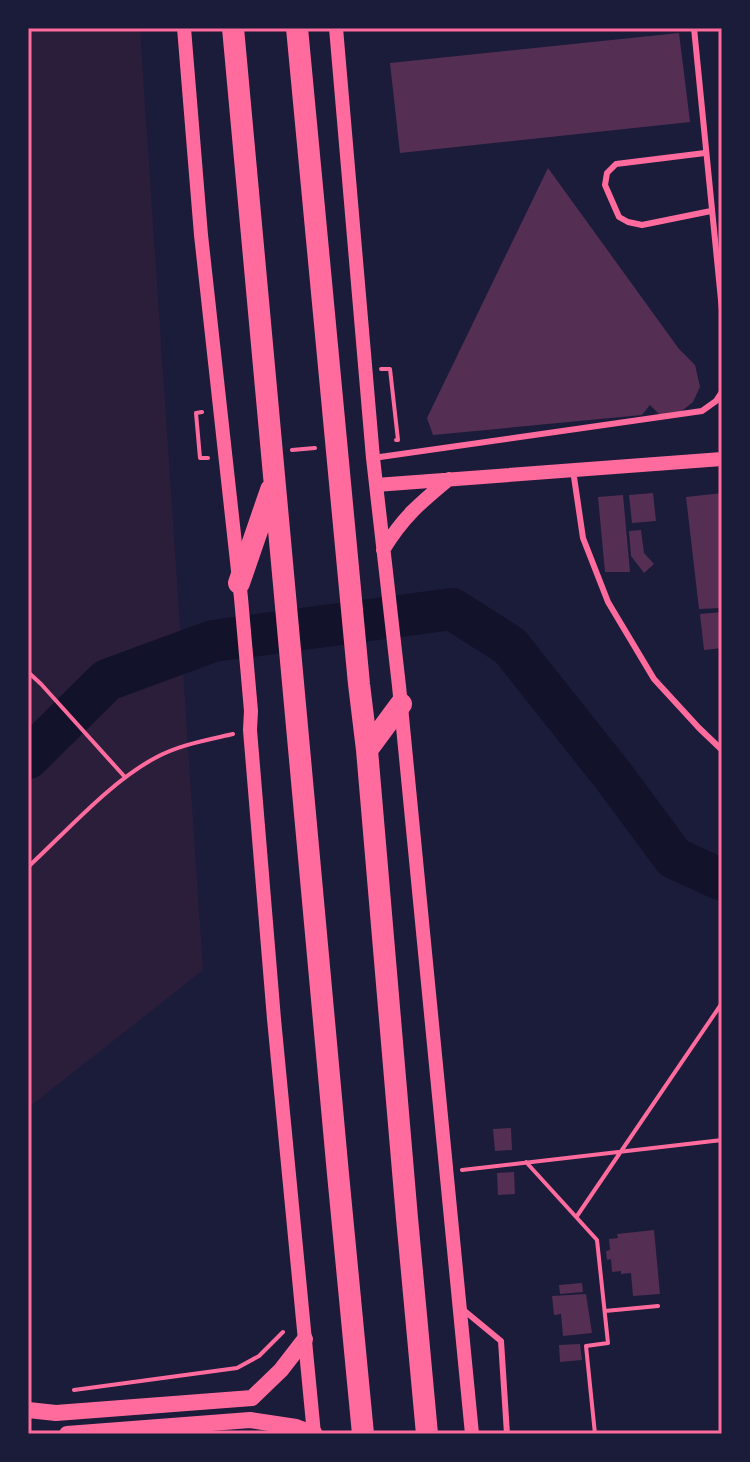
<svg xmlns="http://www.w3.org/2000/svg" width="750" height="1462" viewBox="0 0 750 1462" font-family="'DejaVu Sans',sans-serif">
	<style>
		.green { fill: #2a1e3b }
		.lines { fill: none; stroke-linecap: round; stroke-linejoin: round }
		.river { stroke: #12122b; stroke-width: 42 }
		.building { fill: #542f53 }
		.path { stroke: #ff6b9d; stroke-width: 4 }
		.service { stroke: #ff6b9d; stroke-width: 6 }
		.tertiary { stroke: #ff6b9d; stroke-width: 14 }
		.secondary { stroke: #ff6b9d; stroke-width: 16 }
		.trunk { stroke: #ff6b9d; stroke-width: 22 }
		.neatline { fill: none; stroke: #ff6b9d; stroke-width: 3 }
	</style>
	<rect width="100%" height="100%" fill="#1b1b3a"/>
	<!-- green -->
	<path class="green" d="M28,28H140L203,970L28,1108Z"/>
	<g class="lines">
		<!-- river -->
		<path class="river" d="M28,758L107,680L213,641L452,609L510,646L614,777L674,858L722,880"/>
	</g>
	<!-- building -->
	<path class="building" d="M679,33L690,122L400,153L390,63Z
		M548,168L679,349L695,365L700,387L693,402L678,414H659L650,405L642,415L433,435L427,418Z
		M653,493L656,521L632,523L629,495Z
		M722,493V608L699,609L686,497Z
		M623,495L630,572H605L598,497Z
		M641,530L644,553L654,564L644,573L631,556L629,531Z
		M722,612V648L704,650L700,614Z
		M511,1128L512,1150L495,1151L493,1129Z
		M514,1172L515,1194L498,1195L497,1173Z
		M654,1230L660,1294L633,1296L631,1273L621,1274V1271L612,1272L611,1259L607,1260L606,1251L610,1250L609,1239L618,1238L617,1234Z
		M582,1283L583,1292L560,1294L559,1285Z
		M586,1294L592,1333L563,1336L561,1314L554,1315L552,1296Z
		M580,1344L582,1360L560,1362L559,1345Z"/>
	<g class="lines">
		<!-- path -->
		<path class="path" d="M381,369H390L398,440H396
			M202,412L196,413L200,458H208
			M292,450L315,448
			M28,672L41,684L124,776
			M28,867C66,832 110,782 155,758C178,745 207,740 233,734
			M526,1162L597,1240L608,1343L586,1346L595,1434
			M462,1170L722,1140
			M577,1216L722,1003
			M605,1311L658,1306
			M74,1390L237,1368L259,1356L283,1332"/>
		<!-- service -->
		<path class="service" d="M694,28L722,310
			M705,153L616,164L607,173L605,185L619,217L628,222L642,225L711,211
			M373,458L702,411L716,401L722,392
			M573,470L583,538L608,602L654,679L699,728L722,750
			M461,1308L501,1341L507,1434"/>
		<!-- tertiary -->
		<path class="tertiary" d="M184,28L201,235L241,598L251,711L250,730L274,1019L314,1434
			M336,28L373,458L399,686L472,1434
			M376,485L722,459
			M383,550C403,517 420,503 449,479"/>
		<!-- secondary -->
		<path class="secondary" d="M28,1410L56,1413L252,1398L281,1370L305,1339
			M67,1434L250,1420L296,1427L315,1434"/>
		<!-- trunk -->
		<path class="trunk" d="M233,28L338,1174L363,1434
			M297,28L359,684L367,750L407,1218L427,1434
			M239,583L271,490
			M367,750L401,704"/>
	</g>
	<!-- border -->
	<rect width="750" height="1462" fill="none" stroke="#1b1b3a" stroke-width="60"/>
	<rect x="30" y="30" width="690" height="1402" class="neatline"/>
</svg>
